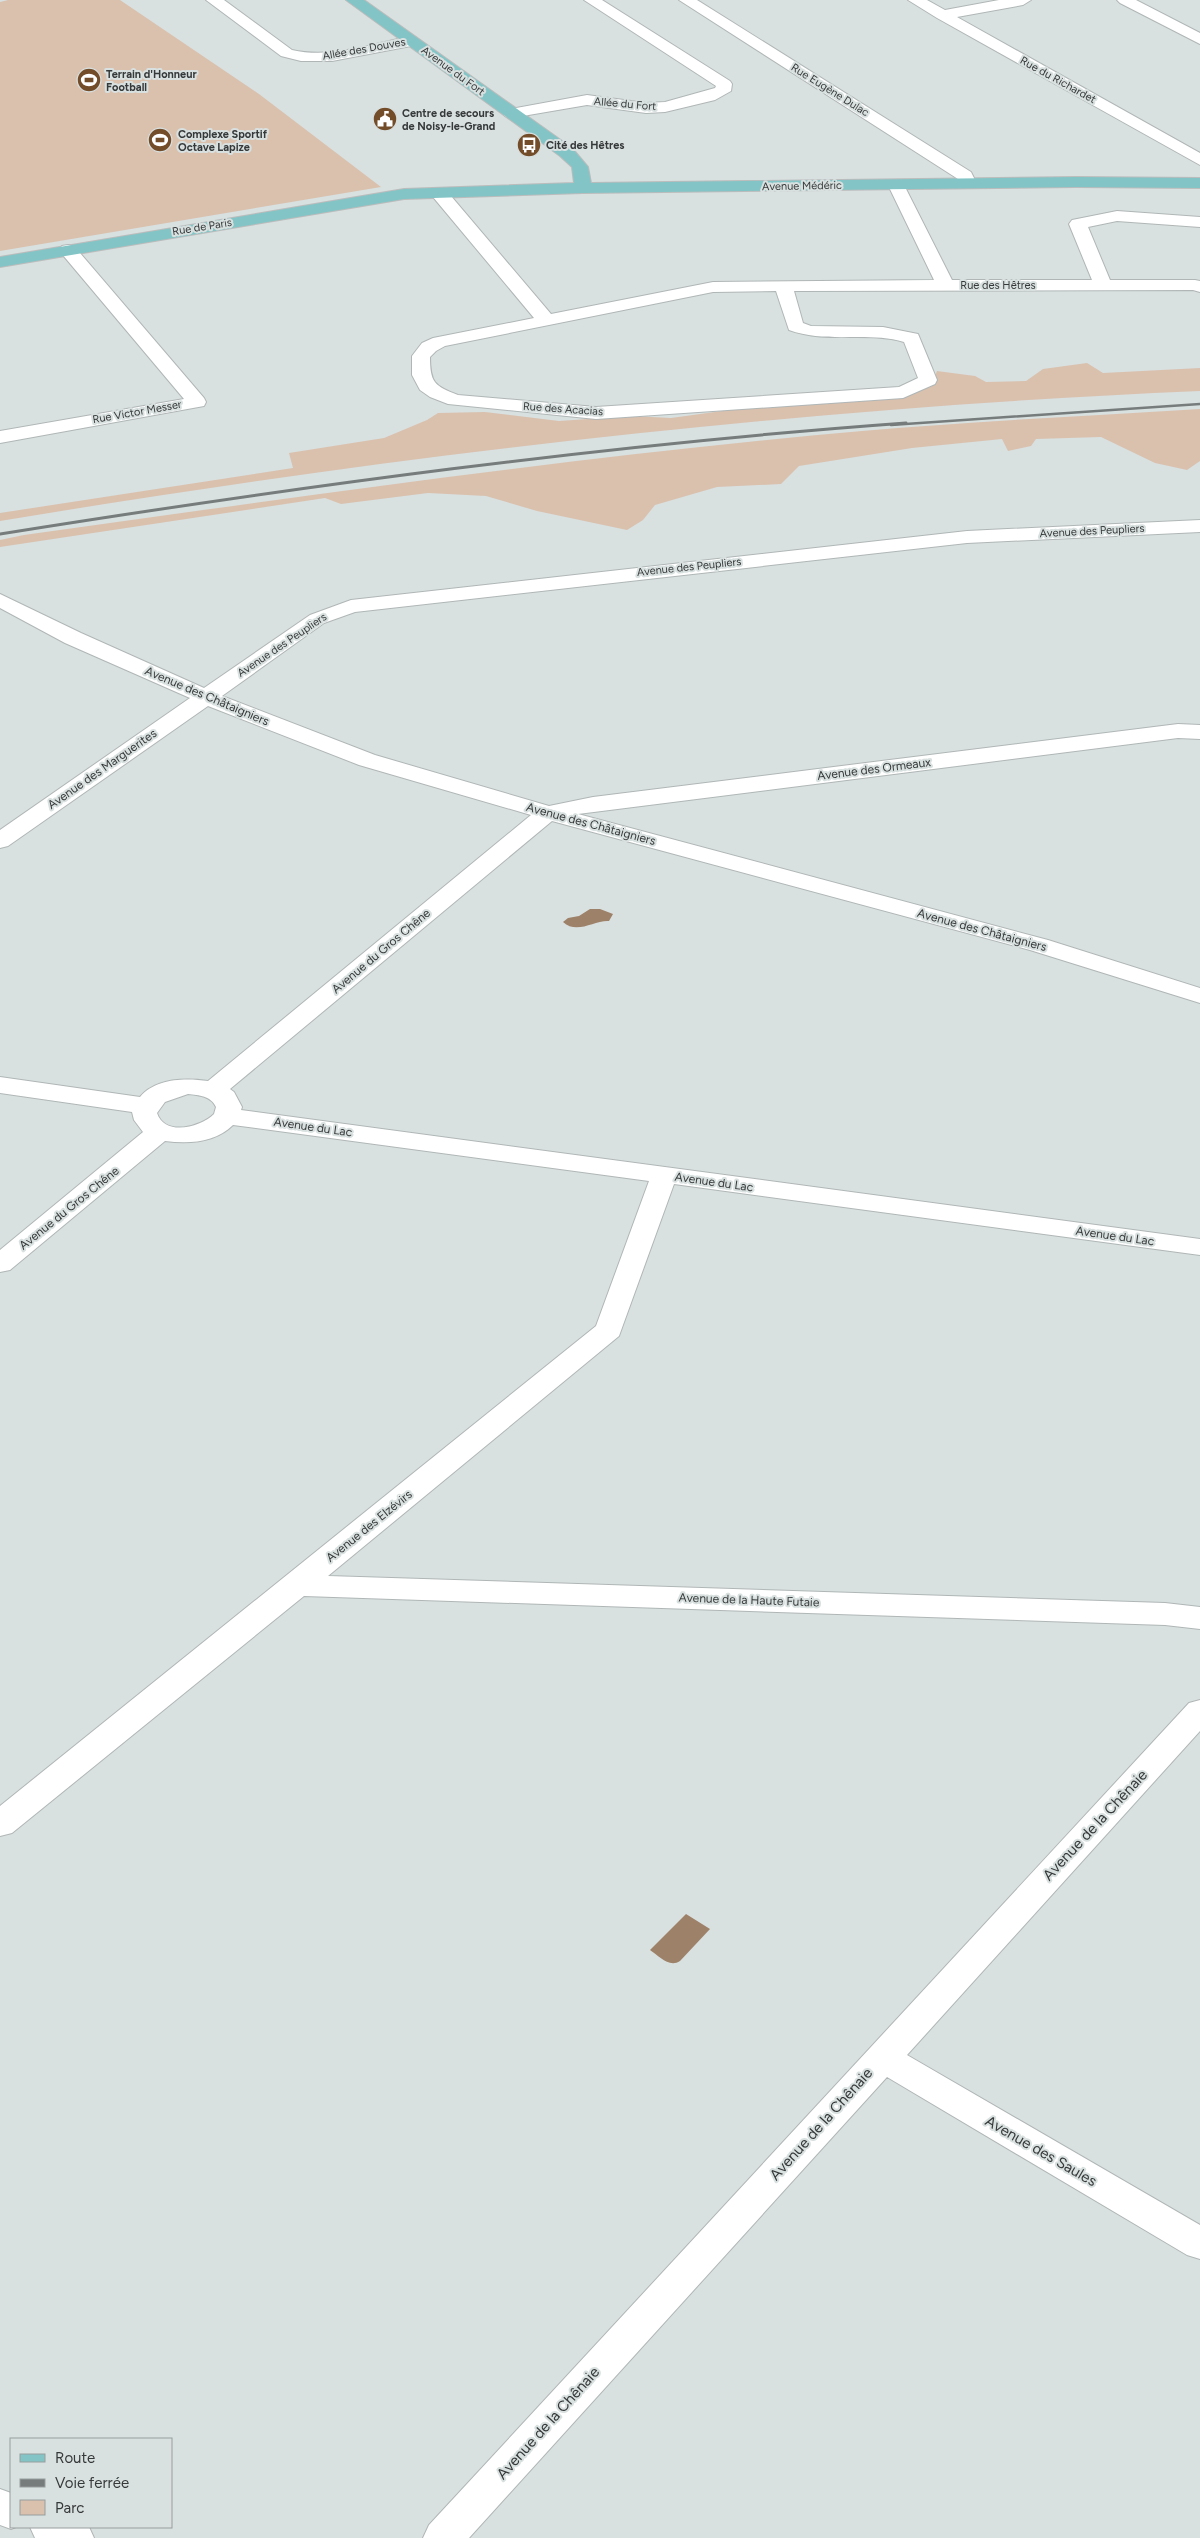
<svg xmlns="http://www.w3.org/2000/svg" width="1200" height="2538" viewBox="0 0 1200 2538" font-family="Figtree,sans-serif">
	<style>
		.green { fill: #d9c1ae }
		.water { fill: #9d8169 }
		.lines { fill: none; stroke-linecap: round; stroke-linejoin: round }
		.minor-casing { stroke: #b0b6b6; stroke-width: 2 }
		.major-casing { stroke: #bbbcbc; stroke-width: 2 }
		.minor { fill: #fff; fill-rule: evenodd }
		.major { fill: #83c5c6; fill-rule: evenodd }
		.rail-far1 { stroke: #767b7b; stroke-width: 2.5 }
		.rail { stroke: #767b7b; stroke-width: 3 }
		.labels { text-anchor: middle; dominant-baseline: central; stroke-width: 4; stroke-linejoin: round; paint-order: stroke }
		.far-street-label { font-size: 11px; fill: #363939; stroke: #d9e0e0 }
		.far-poi-label { font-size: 11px; font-weight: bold; fill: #363939; stroke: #d9e0e0; text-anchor: start }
		.street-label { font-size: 12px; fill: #363939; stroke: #d9e0e0 }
		.near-street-label { font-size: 15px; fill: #363939; stroke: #d9e0e0 }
	</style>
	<rect width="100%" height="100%" fill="#d9e0e0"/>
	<!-- green -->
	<path class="green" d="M8,0H120L259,94L381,187L0,251V2Z
		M1087,363L1103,373L1200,368V391C798,408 397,455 0,521V513L293,468L289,453L384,438L427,420L438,413L485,412L559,421L632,416L671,418L796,401L931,387L937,371L975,376L986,382L1026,381L1043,369Z
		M1200,409V461L1187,470L1155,463L1101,437L1036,439L1031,446L1008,451L1002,439L912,448L799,466L781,484L717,487L655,505L643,520L627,530L537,511L486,496L428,493L341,504L325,498L0,547V540L24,535C303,496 582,456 862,431C974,421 1087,416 1200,409Z"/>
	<!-- water -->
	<path class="water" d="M590,909H600L613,914L609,921C594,920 577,935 563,922L568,918L579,916Z
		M686,1914L710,1929L680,1961C669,1968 659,1956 650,1950Z"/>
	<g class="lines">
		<!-- minor casing -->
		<g class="minor-casing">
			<path id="minor" d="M206,0H224L292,50C331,59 373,44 411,36L419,41L411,46L332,61H301L281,56Z
				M584,0H602L730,81L732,84L731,91L715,100L665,112L646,113L587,105L511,118L505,116L503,113L505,110L587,95L646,103L665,102L715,88L716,86Z
				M679,0H697L971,172L977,184L975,188H963L958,179Z
				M908,0H927L945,10L999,0H1031L1023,5L957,17L1200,153V165L937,18Z
				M1117,0H1136L1200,33V44L1120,3Z
				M896,180L902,181L904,185L952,280H1092L1069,224L1072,220L1117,211L1200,217V227L1117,221L1088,227L1110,280H1195L1200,281V292L1193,290L794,291L803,323L811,326L883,327L918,334L937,380L935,384L903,398L596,419L448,404L430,397L420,390L412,375V356L422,343L433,338L534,318L433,197L431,193L433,189H445L551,314L713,282L934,280L888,185L890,181ZM776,291L789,330C828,344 866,331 904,342L918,378L899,387L596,407L458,395C434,386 430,382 430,357L436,351L445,346L713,292Z
				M68,245L74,246L204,398L206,402L204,406L0,443V431L184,399L62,254L59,250L62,246Z
				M1200,520V532L967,543L355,612L324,623L222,696L375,755L549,806L593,797L1178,724L1200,725V739L1178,738L578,814L1048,940L1200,988V1003L1030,950L552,821L230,1089L234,1092L242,1107L241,1110L1200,1239V1255L674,1184L619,1336L328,1576L1165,1603L1200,1607V1629L1165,1625L304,1596L12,1833L0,1836V1806L596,1326L649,1181L233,1125C215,1143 189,1144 165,1141L10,1270L0,1272V1250L143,1132L134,1120L132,1112L0,1093V1077L140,1097C156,1078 185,1078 208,1081L531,815L359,765L208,706L8,846L0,848V830L190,698L65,643L0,608V594L81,633L204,688L310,615L351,600L967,531ZM188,1094C199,1095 211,1096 216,1107L214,1114C201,1127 165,1137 157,1113L165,1102Z
				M1200,1700V1731L907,2055L1200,2225V2259L1187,2255L887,2077L469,2538H423L429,2525L1189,1703Z
				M0,2489L11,2493V2527H16L11,2529L0,2525Z
				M30,2527H89L94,2538H35Z"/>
		</g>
		<!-- major casing -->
		<g class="major-casing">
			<path id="major" d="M346,0H364L572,148L588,167L591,183L1076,177L1200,178V188L1076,187L583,193L404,199L0,267V257L404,189L574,183L572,167L560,156Z"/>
		</g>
		<!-- minor -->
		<use href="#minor" class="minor"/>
		<!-- major -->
		<use href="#major" class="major"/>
		<!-- rail-far1 -->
		<path class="rail-far1" d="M891,425L1200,404"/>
		<!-- rail -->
		<path class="rail" d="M0,534C301,486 603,445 906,423"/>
	</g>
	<!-- icons -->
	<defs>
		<g id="stadium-disc" transform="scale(1.25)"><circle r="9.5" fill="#734d2a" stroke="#d9e0e0"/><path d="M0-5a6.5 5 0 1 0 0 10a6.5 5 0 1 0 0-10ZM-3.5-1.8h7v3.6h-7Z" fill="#fff"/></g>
		<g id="civic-disc" transform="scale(1.25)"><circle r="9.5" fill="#734d2a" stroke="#d9e0e0"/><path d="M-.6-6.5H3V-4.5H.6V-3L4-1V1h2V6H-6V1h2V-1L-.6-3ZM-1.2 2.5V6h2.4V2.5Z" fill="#fff"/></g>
		<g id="bus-disc" transform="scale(1.25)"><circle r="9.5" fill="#734d2a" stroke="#d9e0e0"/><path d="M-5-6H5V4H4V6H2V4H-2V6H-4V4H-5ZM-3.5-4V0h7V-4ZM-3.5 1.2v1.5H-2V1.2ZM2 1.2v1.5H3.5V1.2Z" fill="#fff"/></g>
	</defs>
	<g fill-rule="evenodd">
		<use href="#stadium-disc" x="89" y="80"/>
		<use href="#civic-disc" x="385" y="119"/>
		<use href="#stadium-disc" x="160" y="140"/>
		<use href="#bus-disc" x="529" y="145"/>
	</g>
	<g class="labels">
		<!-- far-street labels -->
		<g class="far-street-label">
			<text transform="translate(364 49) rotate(-10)">Allée des Douves</text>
			<text transform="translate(453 71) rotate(36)">Avenue du Fort</text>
			<text transform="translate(1058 80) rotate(29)">Rue du Richardet</text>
			<text transform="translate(830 90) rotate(32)">Rue Eugène Dulac</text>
			<text transform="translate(625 104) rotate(5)">Allée du Fort</text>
			<text transform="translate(802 186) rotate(-1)">Avenue Médéric</text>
			<text transform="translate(202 227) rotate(-9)">Rue de Paris</text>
			<text x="998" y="285">Rue des Hêtres</text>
			<text transform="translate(563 409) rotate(4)">Rue des Acacias</text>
			<text transform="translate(137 412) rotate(-10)">Rue Victor Messer</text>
			<text transform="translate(1092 531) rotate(-3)">Avenue des Peupliers</text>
			<text transform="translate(689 567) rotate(-6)">Avenue des Peupliers</text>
			<text transform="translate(282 645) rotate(-34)">Avenue des Peupliers</text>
		</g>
		<!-- far-poi labels -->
		<g class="far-poi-label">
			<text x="106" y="74">Terrain d'Honneur<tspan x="106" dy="13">Football</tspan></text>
			<text x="402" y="113">Centre de secours<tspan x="402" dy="13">de Noisy-le-Grand</tspan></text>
			<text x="178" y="134">Complexe Sportif<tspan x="178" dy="13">Octave Lapize</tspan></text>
			<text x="546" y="145">Cité des Hêtres</text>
		</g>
		<!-- street labels -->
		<g class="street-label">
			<text transform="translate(207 696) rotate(23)">Avenue des Châtaigniers</text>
			<text transform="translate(102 769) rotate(-35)">Avenue des Marguerites</text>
			<text transform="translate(874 769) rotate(-7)">Avenue des Ormeaux</text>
			<text transform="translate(591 824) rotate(15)">Avenue des Châtaigniers</text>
			<text transform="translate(982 930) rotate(15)">Avenue des Châtaigniers</text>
			<text transform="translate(381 951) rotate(-40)">Avenue du Gros Chêne</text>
			<text transform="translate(313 1127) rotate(8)">Avenue du Lac</text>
			<text transform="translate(714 1182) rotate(8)">Avenue du Lac</text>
			<text transform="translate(69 1208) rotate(-39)">Avenue du Gros Chêne</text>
			<text transform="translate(1115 1236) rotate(8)">Avenue du Lac</text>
			<text transform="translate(369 1526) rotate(-39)">Avenue des Elzévirs</text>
			<text transform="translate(749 1600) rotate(2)">Avenue de la Haute Futaie</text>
		</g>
		<!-- near-street labels -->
		<g class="near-street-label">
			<text transform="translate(1095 1825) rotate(-47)">Avenue de la Chênaie</text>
			<text transform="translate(821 2124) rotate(-48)">Avenue de la Chênaie</text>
			<text transform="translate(1041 2151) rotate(30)">Avenue des Saules</text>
			<text transform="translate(548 2423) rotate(-48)">Avenue de la Chênaie</text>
		</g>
	</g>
	<!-- legend -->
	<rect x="10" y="2438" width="162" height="90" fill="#d9e0e0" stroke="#989d9d"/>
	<rect x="20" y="2454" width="25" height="8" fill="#83c5c6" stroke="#989d9d"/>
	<text x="55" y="2463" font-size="15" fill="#363939">Route</text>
	<rect x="20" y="2479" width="25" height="8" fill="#767b7b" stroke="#989d9d"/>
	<text x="55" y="2488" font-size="15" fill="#363939">Voie ferrée</text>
	<rect x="20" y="2500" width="25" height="15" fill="#d9c1ae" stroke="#989d9d"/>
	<text x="55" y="2513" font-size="15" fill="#363939">Parc</text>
</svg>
